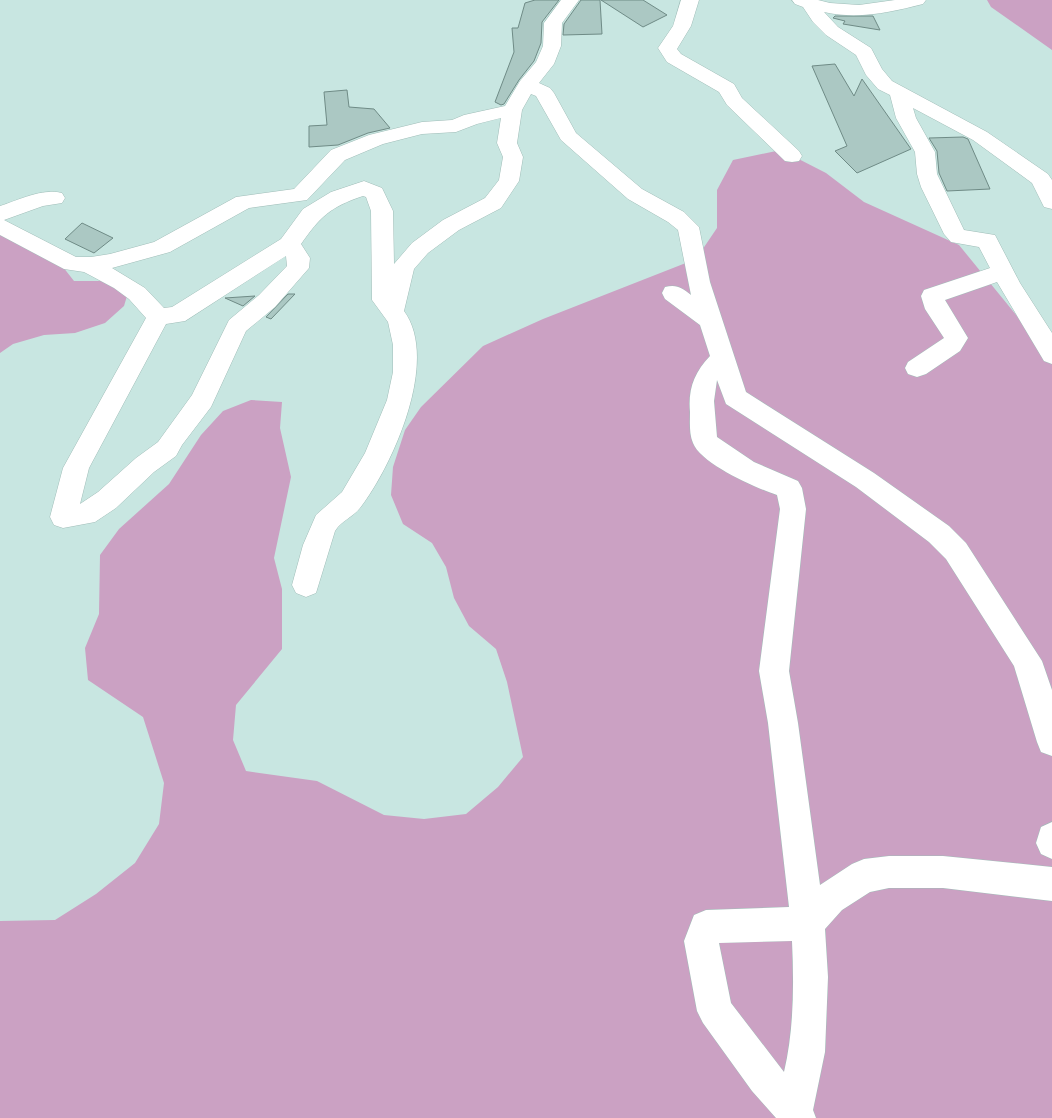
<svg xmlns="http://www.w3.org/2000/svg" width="1052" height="1118" viewBox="0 0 1052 1118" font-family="'PT Serif',serif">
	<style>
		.green { fill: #cba1c3 }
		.building { fill: #abc8c3; stroke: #6f8b86 }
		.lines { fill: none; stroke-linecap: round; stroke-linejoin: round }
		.minor-casing { stroke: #a0bdb8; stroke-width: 1 }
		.minor { fill: #fff; fill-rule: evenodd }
	</style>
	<rect width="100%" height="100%" fill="#c8e6e1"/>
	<!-- green -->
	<path class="green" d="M987,0H1052V50L991,7Z
		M781,150L826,173L864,202L959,245L1034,337L1052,350V1118H0V921L55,920L96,894L135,863L159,824L164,783L143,717L88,680L85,648L99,614L100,555L119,529L169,484L201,435L223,411L251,400L282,402L280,428L291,477L274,558L282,589V649L236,705L233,740L246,771L317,781L384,815L424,819L466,814L498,787L523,757L507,682L496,649L469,626L454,598L446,567L432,543L403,524L391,495L393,467L405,430L421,407L483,346L543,319L696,259L717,228V190L733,160Z
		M0,232L63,267L74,281H103L130,286L124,306L105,323L75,333L44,335L13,344L0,353Z"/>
	<!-- building -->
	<path class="building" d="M535,0H559L542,22L541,43L534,61L519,80L504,104L501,105L495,102L514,52L512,28H518L525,3Z
		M581,0H600L602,34L563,35L564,24Z
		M601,0H643L667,15L643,27Z
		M835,16H873L880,30L843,24L845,21L833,18Z
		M835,64L854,96L862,79L911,149L857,173L835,151L847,146L812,66Z
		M347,90L349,107L374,109L390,128L368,133L338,145L309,147V126L327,125L324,92Z
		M963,137L968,139L990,189L947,191L939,173L937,151L929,138Z
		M82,223L113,238L94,253L65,239Z
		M288,294H295L271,319L266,317Z
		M255,296L243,306L225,298Z"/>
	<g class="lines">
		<!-- minor casing -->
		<g class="minor-casing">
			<path id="minor" d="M561,0H579L562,23L561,46L554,64L539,83L550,88L554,93L576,133L642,189L684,212L699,227L710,282L746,392L874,473L949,526L966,543L1042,661L1052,690V756L1041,752L1037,742L1014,666L946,559L929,542L856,487L726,404L717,380L714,401L717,437L754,462L798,481L802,488L806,509L789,671L798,723L820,885L852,864L864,859L889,856H943L1052,867V901L943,888H889L870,892L842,910L825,929L828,977L825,1052L813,1110L816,1118H776L752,1091L703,1023L697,1011L684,941L694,915L706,910L789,907L768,723L759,671L780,509L777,495C756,488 701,464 693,443C689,434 690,422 690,412C688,389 694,373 710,356L700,325L665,299L662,293L665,287C677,284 682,288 691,295L678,230L668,222L628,199L561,140L536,96L531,94L522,110L517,143L523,157L519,181L501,208L459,230L428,253L414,269L404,311C440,360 393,465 360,508C353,517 341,521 335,531L316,593L306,597L296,593L292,585L303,545L316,515L342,492L365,453L387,400L393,372V345L388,322L372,300L371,211L366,197L363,196C330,207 320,217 301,244L310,258L309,268L275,307L246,331L211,407L182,445L176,456L154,472L116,508L95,522L63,528L54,525L50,517L63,468L146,318L129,299L114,288L84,272L64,269L0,235V206C19,200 42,188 62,193L65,198L62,203L43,206L4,220L76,257H91L110,254L154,242L236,197L294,189L331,150L369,135L422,122L452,120L464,115L505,106L520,81L536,62L543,46L544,23ZM501,118L497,143L503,157L499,180L485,198L443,220L412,243L394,264L393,211L382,188L364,181L331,192L303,209L281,239L172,307L164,308L145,288L112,268L170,252L249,208L307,200L345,160L383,144L422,134L456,132L477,124ZM286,256L287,266L259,295L229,320L192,395L158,442L136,458L98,492L80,504L89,468L166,324L185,321ZM792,941C794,984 794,1030 784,1072L731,1003L719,943Z
				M681,0H699L691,26L677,49L681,54L734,84L742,98L799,151L802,156L799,161L792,162L785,161L727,105L719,92L667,62L658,48L673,26Z
				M792,0H818L830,3L859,5L895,0H926L923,4C891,12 858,20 824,12L838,27L871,48L882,69L892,81L987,132L1048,174L1052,180V209L1044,207L1032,183L973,140L913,108L916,118L935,152L937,174L964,230L995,235L1020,283L1052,333V364L1044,361L997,282L945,300L968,338L960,351L926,374L917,377L908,374L905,368L908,362L944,338L925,309L921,296L924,290L990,268L979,247L951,242L944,234L921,187L917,174L915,152L896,118L890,95L878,89L866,75L856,55L826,35L813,22L803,7L795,4Z
				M1052,822V859L1041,854L1036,843L1041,827Z"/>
		</g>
		<!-- minor -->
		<use href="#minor" class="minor"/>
	</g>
</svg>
